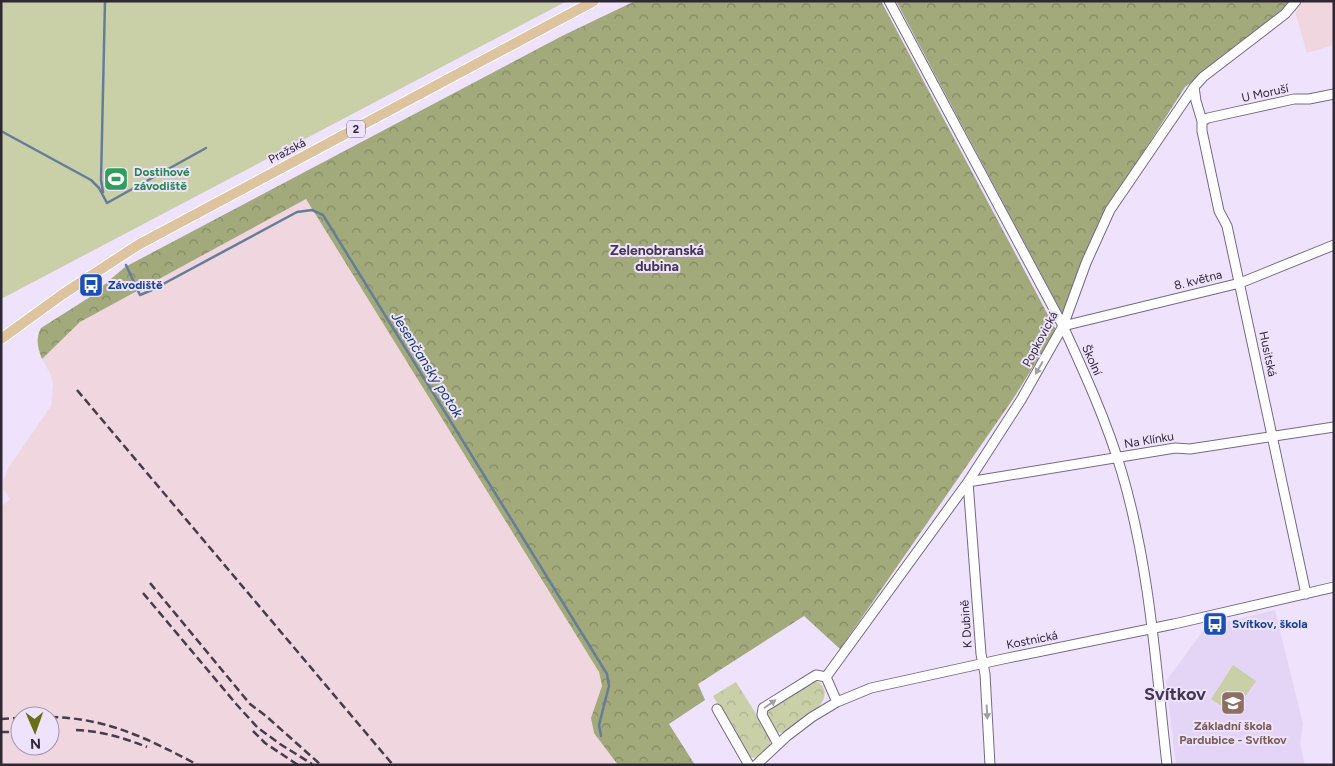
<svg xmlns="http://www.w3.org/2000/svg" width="1335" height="766" font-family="Figtree,sans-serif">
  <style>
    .built { fill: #e4d5f6 }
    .industrial { fill: #efd6df; fill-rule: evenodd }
    .forest { fill: url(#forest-crowns) }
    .park { fill: url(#park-crowns) }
    .pitch { fill: #c9cfa6 }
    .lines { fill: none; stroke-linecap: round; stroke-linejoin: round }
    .stream { stroke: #667d9a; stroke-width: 2.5 }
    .minor-casing { stroke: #766986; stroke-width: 11 }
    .major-casing { stroke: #fff; stroke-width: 12 }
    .minor { stroke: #fff; stroke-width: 9 }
    .major { stroke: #ddc49f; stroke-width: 10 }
    .rail { stroke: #443d4c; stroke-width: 2.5; stroke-dasharray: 8 4; stroke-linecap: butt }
    .oneway { fill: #a19ea4 }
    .labels { text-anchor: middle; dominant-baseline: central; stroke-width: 4; stroke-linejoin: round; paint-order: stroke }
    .shield { fill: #eee2fd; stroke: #686071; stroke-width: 1 }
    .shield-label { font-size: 11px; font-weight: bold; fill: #2e2835 }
    .street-label { font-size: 12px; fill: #2e2835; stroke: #eee2fd }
    .leisure-label { font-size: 12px; font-weight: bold; fill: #27864d; stroke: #eee2fd; text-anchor: start }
    .transit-label { font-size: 12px; font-weight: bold; fill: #164399; stroke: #eee2fd; text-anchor: start }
    .education-label { font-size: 12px; font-weight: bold; fill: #785e54; stroke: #eee2fd }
    .neighbourhood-label { font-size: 14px; font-weight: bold; fill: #443752; stroke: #eee2fd }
    .water-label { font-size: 14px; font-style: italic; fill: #0e385a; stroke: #eee2fd }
    .district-label { font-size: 18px; font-weight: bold; fill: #443752; stroke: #eee2fd }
  </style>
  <defs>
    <pattern id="forest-crowns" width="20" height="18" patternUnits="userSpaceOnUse" patternTransform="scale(1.25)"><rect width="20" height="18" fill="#a2a97a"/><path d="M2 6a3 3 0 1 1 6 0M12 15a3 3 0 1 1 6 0" fill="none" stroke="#848a65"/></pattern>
    <pattern id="park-crowns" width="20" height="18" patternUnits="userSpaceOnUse" patternTransform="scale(1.25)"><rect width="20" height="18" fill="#c9cfa6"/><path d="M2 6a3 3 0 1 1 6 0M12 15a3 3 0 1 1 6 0" fill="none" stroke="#adb290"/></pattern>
  </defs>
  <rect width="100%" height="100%" fill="#eee2fd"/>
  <!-- built -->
  <path class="built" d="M 1275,610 L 1303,724 L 1300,743 L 1305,765 L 1176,765 L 1166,681 L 1206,627 Z"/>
  <!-- industrial -->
  <path class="industrial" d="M 1298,1 L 1334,1 L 1334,45 L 1307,53 L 1294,8 Z
    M 306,199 L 599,672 L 602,686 L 591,719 L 594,733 L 618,765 L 1,765 L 1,507 L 10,499 L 3,489 L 3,481 L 9,467 L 51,406 L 53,384 L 51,375 L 42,359 L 80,322 ZM 20,716 L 50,716 L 50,746 L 20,746 Z"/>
  <!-- forest -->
  <path class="forest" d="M 635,1 L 881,1 L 1056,330 L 1013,399 L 840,649 L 804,616 L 698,684 L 705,700 L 669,724 L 695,765 L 618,765 L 594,733 L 591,718 L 602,686 L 599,672 L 306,199 L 80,322 L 42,359 C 38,348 35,339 41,328 L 90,297 L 125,267 L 562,36 Z
    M 896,1 L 1295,1 L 1293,5 L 1185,87 L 1107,209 L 1063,315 Z"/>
  <!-- park -->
  <path class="park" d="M 813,681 C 818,681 820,683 823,687 C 833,705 797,724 784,733 L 775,732 L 765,713 L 768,706 Z
    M 736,682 L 770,736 C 773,746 764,751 757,758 L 749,757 L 713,696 Z"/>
  <!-- pitch -->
  <path class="pitch" d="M 1,1 L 567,1 L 1,299 Z
    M 1233,665 L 1256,681 L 1233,714 L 1211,699 Z"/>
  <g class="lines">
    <!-- stream -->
    <path class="stream" d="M 1,131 L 91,180 L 99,188 L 107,203 L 206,148
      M 103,192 L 101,180 L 105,1
      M 126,265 L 140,295 L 152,290 L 297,212 L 312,210 L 323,215 L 607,674 L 609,686 L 599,725 L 601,736"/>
    <defs>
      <path id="minor" d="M 889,1 L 1063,326 C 1085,374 1107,422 1122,473 C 1150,568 1156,668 1167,765
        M 1194,87 L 1196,101 L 1202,121 L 1202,131 L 1219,211 L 1227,226 L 1306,594
        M 1202,121 L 1208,118 L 1294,99 L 1309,99 L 1334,94
        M 1063,326 L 1240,283 L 1334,245
        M 968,482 L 1175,448 L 1190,449 L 1334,427
        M 968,482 L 981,654 L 985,674 L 990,765
        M 837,702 L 826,677 L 968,482 L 1021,400 L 1063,326 L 1086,263 L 1110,210 L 1194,87 L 1203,77 L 1285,14 L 1296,1
        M 717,709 L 749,765
        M 778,744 L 762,715 L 763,708 L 816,675 L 826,677
        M 756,765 L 787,736 L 812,717 L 837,702 L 871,688 L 1003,659 L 1174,624 L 1334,587"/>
      <path id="major" d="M 1,339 L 63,294 L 138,245 L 594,1"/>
    </defs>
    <!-- minor casing -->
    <use href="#minor" class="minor-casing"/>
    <!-- major casing -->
    <use href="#major" class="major-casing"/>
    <!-- minor -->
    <use href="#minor" class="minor"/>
    <!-- major -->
    <use href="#major" class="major"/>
    <!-- rail -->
    <path class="rail" d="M 77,390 L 393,765
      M 150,583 L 250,704 L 266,716 L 321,765
      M 143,593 L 237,705 L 258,728 L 280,744 L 312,764
      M 50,717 C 108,718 148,739 198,765
      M 1,719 L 20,718
      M 76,730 C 101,731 124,738 147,747
      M 50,731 L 56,731
      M 253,731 L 265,743 L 298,765
      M 1,732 L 20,732"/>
  </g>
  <!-- one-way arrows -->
  <defs><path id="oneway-solid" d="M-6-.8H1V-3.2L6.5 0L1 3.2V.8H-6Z" transform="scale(1.25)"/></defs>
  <g class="oneway">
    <use href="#oneway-solid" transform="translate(1039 368) rotate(120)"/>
    <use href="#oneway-solid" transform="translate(770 704) rotate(-35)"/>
    <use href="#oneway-solid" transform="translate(987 712) rotate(87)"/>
  </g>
  <!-- icons -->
  <defs>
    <symbol id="stadium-square" viewBox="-11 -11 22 22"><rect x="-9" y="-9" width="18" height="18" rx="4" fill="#2e9e5b" stroke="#eee2fd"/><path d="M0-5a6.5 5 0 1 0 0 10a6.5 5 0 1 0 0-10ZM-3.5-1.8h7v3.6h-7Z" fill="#fff"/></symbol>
    <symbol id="bus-square" viewBox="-11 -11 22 22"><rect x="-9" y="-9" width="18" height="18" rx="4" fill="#1a4fb4" stroke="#eee2fd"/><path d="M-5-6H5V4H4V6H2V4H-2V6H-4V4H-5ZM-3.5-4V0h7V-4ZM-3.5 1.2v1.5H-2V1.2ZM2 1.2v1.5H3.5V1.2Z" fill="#fff"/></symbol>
    <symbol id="school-square" viewBox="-11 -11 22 22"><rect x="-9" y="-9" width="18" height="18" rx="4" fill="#8d6e63" stroke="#eee2fd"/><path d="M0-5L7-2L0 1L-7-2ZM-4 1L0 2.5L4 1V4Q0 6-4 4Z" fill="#fff"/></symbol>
  </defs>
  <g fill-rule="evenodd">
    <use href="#stadium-square" x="102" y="165" width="28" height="28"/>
    <use href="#bus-square" x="77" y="271" width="28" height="28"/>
    <use href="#bus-square" x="1201" y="610" width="28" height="28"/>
    <use href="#school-square" x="1219" y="689" width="28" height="28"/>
  </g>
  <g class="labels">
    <!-- shield labels -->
    <rect class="shield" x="347" y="120.5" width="18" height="17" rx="4"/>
    <g class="shield-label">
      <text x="356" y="129">2</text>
    </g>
    <!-- street labels -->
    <g class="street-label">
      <text transform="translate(1265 93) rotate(-12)">U Moruší</text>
      <text transform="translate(287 151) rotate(-28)">Pražská</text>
      <text transform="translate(1198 280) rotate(-14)">8. května</text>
      <text transform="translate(1040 339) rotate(-62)">Popkovická</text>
      <text transform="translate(1268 354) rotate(78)">Husitská</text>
      <text transform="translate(1092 360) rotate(66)">Školní</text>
      <text transform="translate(1149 440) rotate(-9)">Na Klínku</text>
      <text transform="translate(966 624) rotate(-94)">K Dubině</text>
      <text transform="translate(1032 640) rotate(-11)">Kostnická</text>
    </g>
    <!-- leisure labels -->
    <g class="leisure-label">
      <text x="134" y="172">Dostihové<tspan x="134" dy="14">závodiště</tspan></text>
    </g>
    <!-- transit labels -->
    <g class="transit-label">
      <text x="108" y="285">Závodiště</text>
      <text x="1232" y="624">Svítkov, škola</text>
    </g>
    <!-- education labels -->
    <g class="education-label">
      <text x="1233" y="726">Základní škola<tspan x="1233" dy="14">Pardubice - Svítkov</tspan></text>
    </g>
    <!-- neighbourhood labels -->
    <g class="neighbourhood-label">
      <text x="657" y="250">Zelenobranská<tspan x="657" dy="16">dubina</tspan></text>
    </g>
    <!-- water labels -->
    <g class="water-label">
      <text transform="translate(427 365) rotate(58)">Jesenčanský potok</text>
    </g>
    <!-- district labels -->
    <g class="district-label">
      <text x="1175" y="694">Svítkov</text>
    </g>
  </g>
  <!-- border -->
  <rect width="1335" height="766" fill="none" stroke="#2e2835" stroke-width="5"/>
  <!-- north arrow -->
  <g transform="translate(35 731) rotate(178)"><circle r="24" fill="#eee2fd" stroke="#a198ad"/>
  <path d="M0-4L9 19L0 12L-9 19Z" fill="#686e14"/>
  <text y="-8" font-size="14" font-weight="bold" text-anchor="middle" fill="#2e2835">N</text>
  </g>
</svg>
